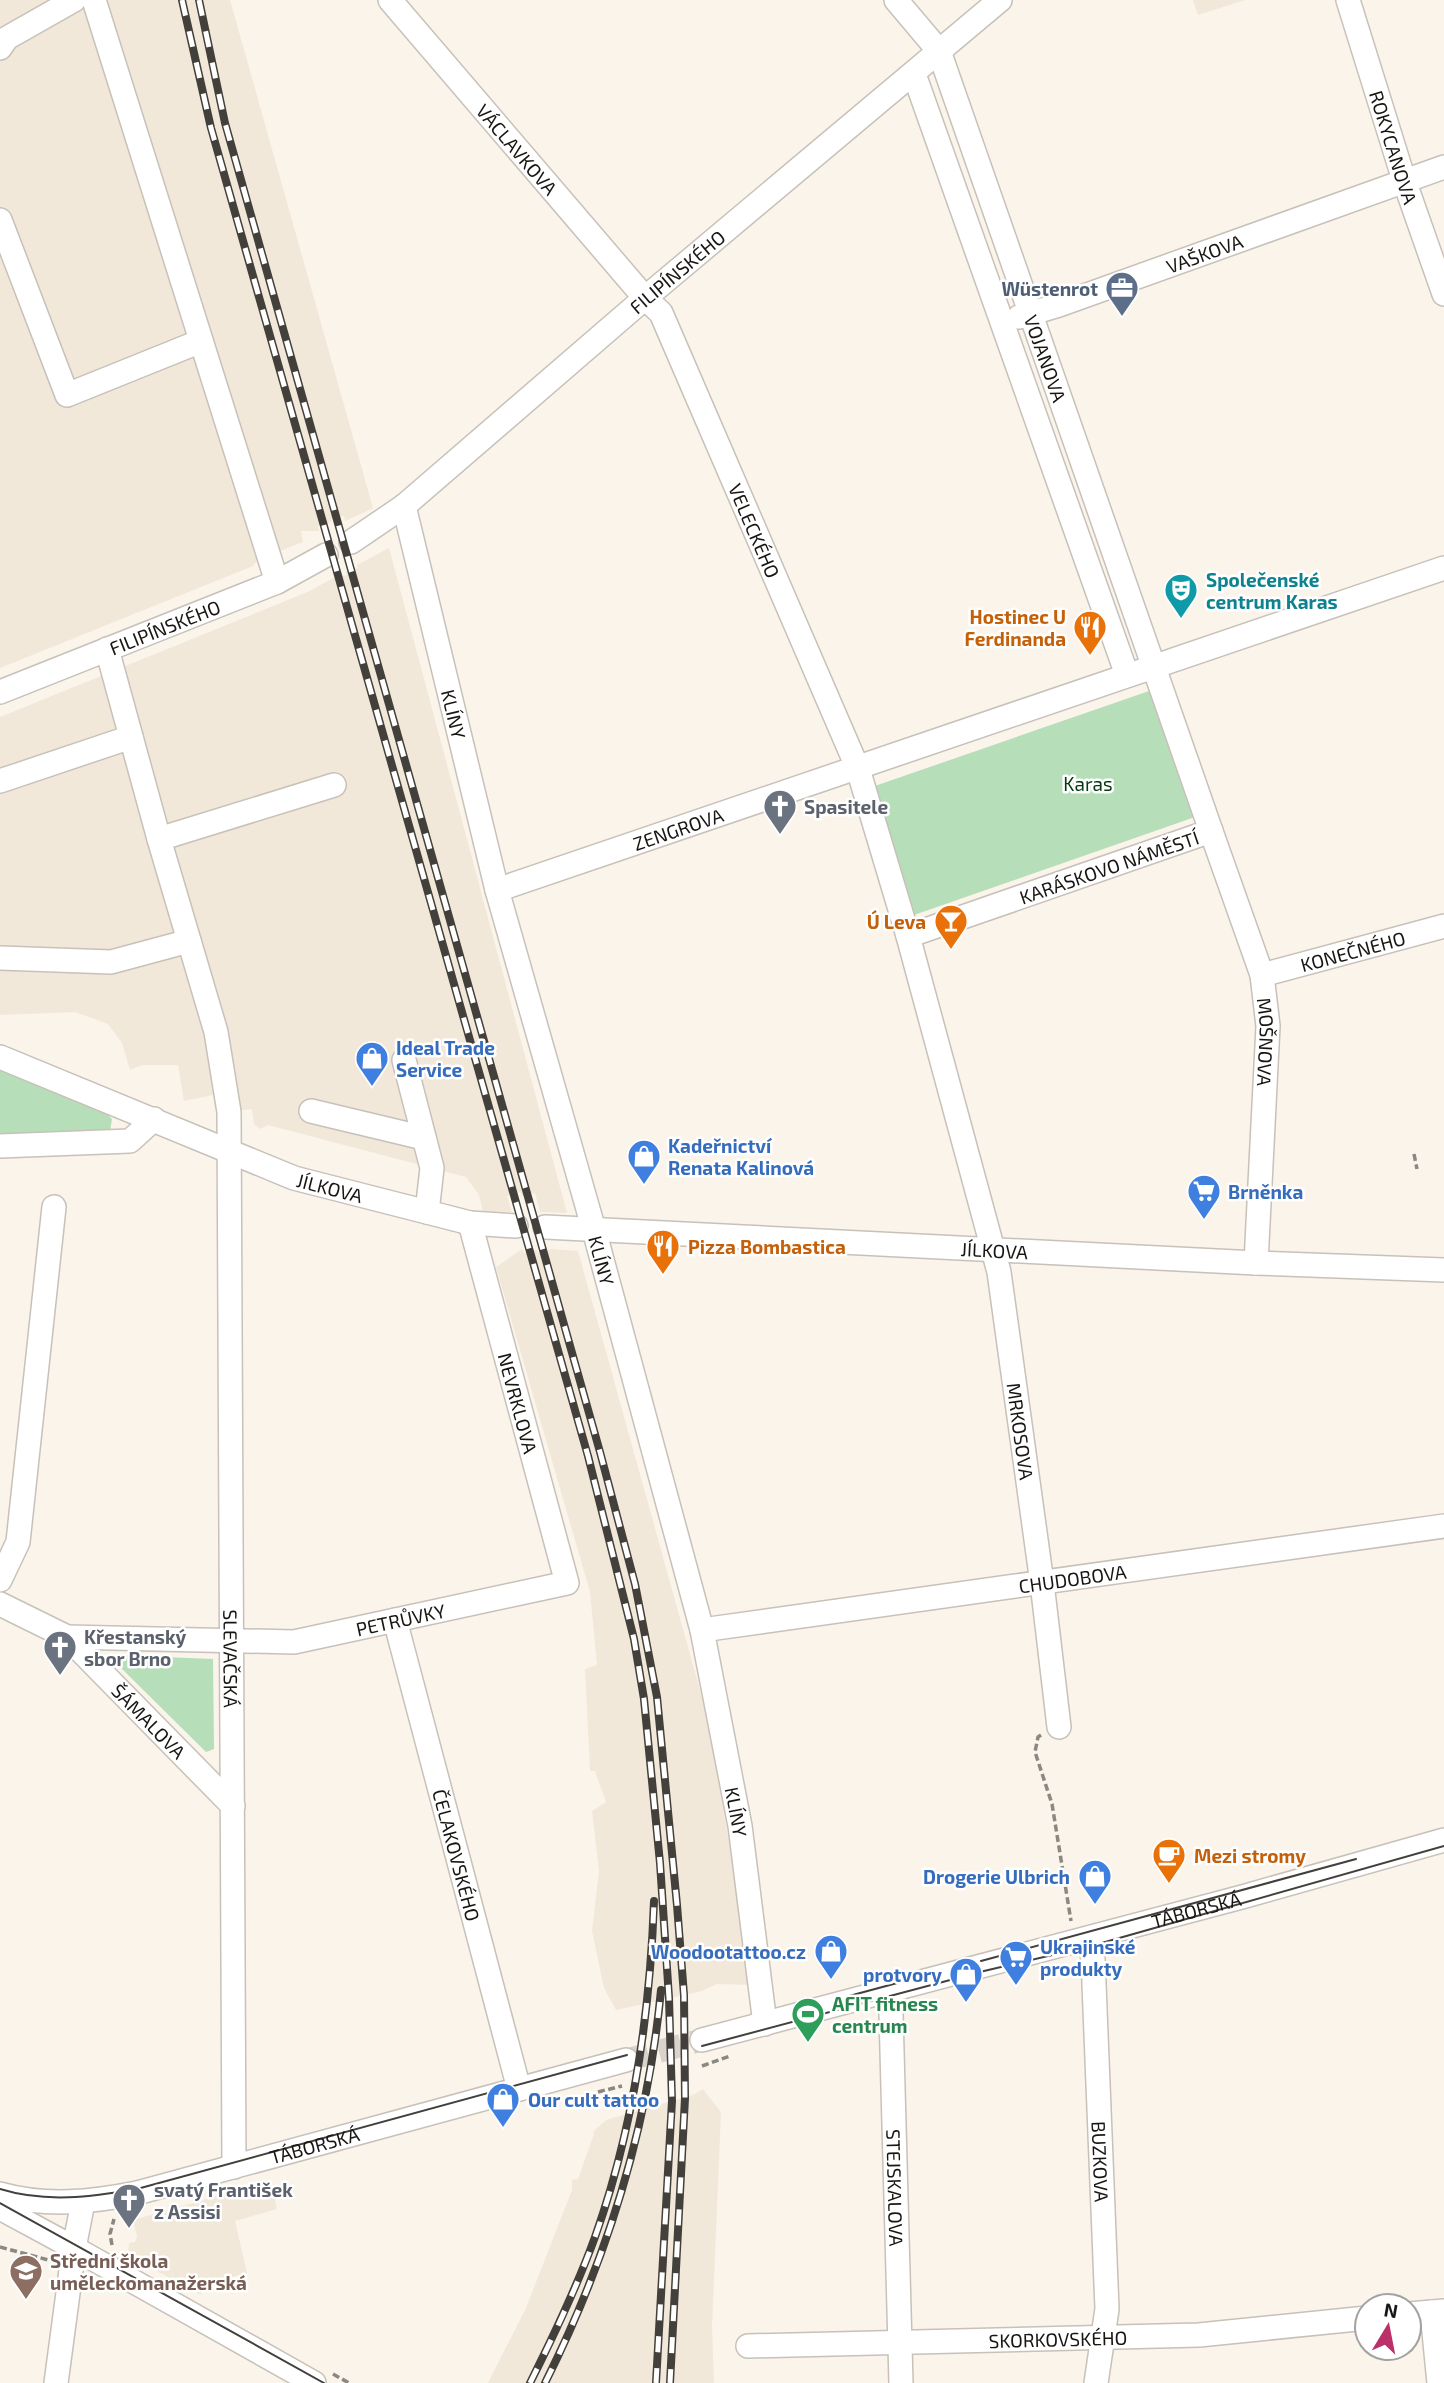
<svg xmlns="http://www.w3.org/2000/svg" width="1444" height="2383" font-family="'Exo 2',sans-serif">
  <style>
    .built { fill: #f2e8d9 }
    .green { fill: #b6deb8 }
    .lines { fill: none; stroke-linecap: round; stroke-linejoin: round }
    .minor-tunnel { stroke: #d8d3cb; stroke-width: 23; stroke-dasharray: 23 11; stroke-linecap: butt }
    .minor-casing { stroke: #c7c1b9; stroke-width: 26 }
    .path { stroke: #8b8781; stroke-width: 3.5; stroke-dasharray: 7 3.5; stroke-linecap: butt }
    .minor { stroke: #fff; stroke-width: 23 }
    .tram { stroke: #43403c; stroke-width: 2 }
    .rail-casing { stroke: #43403c; stroke-width: 8 }
    .rail { stroke: #fff; stroke-width: 5; stroke-dasharray: 16; stroke-linecap: butt }
    .labels { text-anchor: middle; dominant-baseline: central; stroke-width: 5; stroke-linejoin: round; paint-order: stroke }
    .street-label { font-size: 19px; fill: #181613; stroke: #fff }
    .service-label { font-size: 19px; font-weight: bold; fill: #4e5e75; stroke: #fff; text-anchor: end }
    .culture-label { font-size: 19px; font-weight: bold; fill: #0d838f; stroke: #fff; text-anchor: start }
    .food-label { font-size: 19px; font-weight: bold; fill: #c56008; stroke: #fff; text-anchor: end }
    .park-label { font-size: 19px; fill: #04390f; stroke: #fff }
    .worship-label { font-size: 19px; font-weight: bold; fill: #5b616d; stroke: #fff; text-anchor: start }
    .shop-label { font-size: 19px; font-weight: bold; fill: #366cbe; stroke: #fff; text-anchor: start }
    .leisure-label { font-size: 19px; font-weight: bold; fill: #27864d; stroke: #fff; text-anchor: start }
    .education-label { font-size: 19px; font-weight: bold; fill: #785e54; stroke: #fff; text-anchor: start }
  </style>
  <rect width="100%" height="100%" fill="#faf4eb"/>
  <!-- built -->
  <path class="built" d="M 0,0 L 230,0 L 373,508 L 345,521 L 344,516 L 331,519 L 331,522 L 318,526 L 319,531 L 301,531 L 303,542 L 280,551 L 275,535 L 253,566 L 0,668 Z
    M 1193,0 L 1245,0 L 1198,15 Z
    M 389,548 L 567,1213 L 540,1212 L 535,1193 L 522,1196 L 520,1192 L 507,1196 L 512,1212 L 483,1211 L 479,1195 L 466,1177 L 268,1125 L 260,1129 L 254,1124 L 252,1109 L 220,1113 L 215,1108 L 213,1095 L 184,1101 L 178,1065 L 142,1065 L 130,1070 L 122,1043 L 108,1024 L 75,1012 L 0,1015 L 0,717 L 310,591 L 333,578 L 347,575 L 346,571 L 358,568 L 357,565 Z
    M 522,1249 L 524,1253 L 537,1250 L 538,1253 L 551,1249 L 578,1251 L 708,1719 L 753,1985 L 717,1984 L 702,1991 L 616,2010 L 604,1988 L 592,1931 L 599,1871 L 592,1811 L 606,1802 L 595,1771 L 590,1771 L 585,1669 L 597,1665 L 590,1592 L 496,1267 Z
    M 703,2089 L 721,2112 L 712,2326 L 714,2383 L 488,2383 L 526,2308 L 572,2190 L 572,2180 L 578,2179 L 594,2134 L 593,2132 L 606,2120 L 693,2095 Z
    M 270,2181 L 277,2209 L 235,2221 L 247,2273 L 229,2278 L 229,2281 L 204,2287 L 201,2295 L 128,2255 L 129,2243 L 135,2242 L 137,2237 L 133,2220 Z"/>
  <!-- green -->
  <path class="green" d="M 1152,690 L 1195,817 L 914,915 L 872,787 Z
    M 0,1068 L 106,1113 L 112,1119 L 110,1131 L 0,1138 Z
    M 116,1655 L 213,1659 L 214,1749 L 206,1752 L 114,1661 Z"/>
  <g class="lines">
    <!-- minor-tunnel -->
    <path class="minor-tunnel" d="M 626,2060 L 702,2040"/>
    <defs>
      <g id="minor">
        <path d="M 94,0 L 277,582"/>
        <path id="s1" d="M 390,0 L 645,298 L 661,313 L 858,769 L 908,936 L 999,1272 L 1042,1583 L 1059,1727"/>
        <path id="s2" d="M 896,0 L 939,51 L 1211,831 L 908,936"/>
        <path id="s3" d="M 1348,0 L 1404,180 L 1444,294"/>
        <path d="M 0,48 L 7,38 L 74,0"/>
        <path d="M 914,74 L 1127,675"/>
        <path d="M 0,220 L 67,395 L 201,341"/>
        <path id="s4" d="M 1019,317 L 1059,305 L 1444,167"/>
        <path id="s5" d="M 404,506 L 497,890 L 594,1230 L 702,1630 L 740,1826 L 765,2024"/>
        <path id="s6" d="M 351,542 L 404,506 L 645,298 L 1000,0"/>
        <path id="s7" d="M 107,649 L 159,839 L 216,1032 L 229,1112 L 234,2167"/>
        <path id="s8" d="M 0,692 L 277,582 L 326,555"/>
        <path d="M 0,781 L 131,737"/>
        <path id="s9" d="M 1211,831 L 1262,975 L 1268,1026 L 1256,1263"/>
        <path d="M 159,839 L 334,785"/>
        <path id="s10" d="M 497,890 L 1444,568"/>
        <path d="M 0,958 L 111,962 L 189,941"/>
        <path id="s11" d="M 1262,975 L 1444,926"/>
        <path id="s12" d="M 0,1057 L 294,1178 L 470,1223 L 516,1226"/>
        <path d="M 404,1060 L 432,1168 L 427,1212"/>
        <path d="M 311,1111 L 424,1138"/>
        <path d="M 0,1146 L 130,1141 L 154,1119"/>
        <path id="s13" d="M 545,1227 L 1256,1263 L 1444,1270"/>
        <path d="M 0,1580 L 18,1542 L 54,1207"/>
        <path id="s14" d="M 0,1604 L 67,1637 L 233,1806"/>
        <path id="s15" d="M 395,1620 L 519,2089"/>
        <path id="s16" d="M 702,1630 L 1444,1526"/>
        <path id="s17" d="M 67,1637 L 294,1642 L 567,1583 L 470,1223"/>
        <path id="s18" d="M 1089,1938 L 1093,1959 L 1107,2309 L 1096,2383"/>
        <path id="s19" d="M 888,1992 L 891,2014 L 901,2383"/>
        <path id="s20" d="M 702,2040 L 1242,1897 L 1444,1840"/>
        <path id="s21" d="M 0,2194 C 46,2207 92,2202 137,2193 L 626,2060"/>
        <path d="M 0,2208 L 74,2248 L 83,2202"/>
        <path d="M 1432,2312 L 1439,2383"/>
        <path d="M 1409,2314 L 1444,2311"/>
        <path id="s22" d="M 748,2346 L 1199,2335 L 1367,2318"/>
        <path d="M 56,2383 L 74,2248 L 314,2383"/>
      </g>
    </defs>
    <!-- minor casing -->
    <use href="#minor" class="minor-casing"/>
    <!-- path -->
    <path class="path" d="M 1414,1154 L 1417,1169
      M 1041,1735 L 1038,1737 L 1035,1752 L 1052,1804 L 1071,1921
      M 702,2066 L 730,2056
      M 598,2092 L 622,2086
      M 112,2245 L 110,2234 L 114,2219
      M 0,2247 L 52,2261
      M 333,2374 L 349,2383"/>
    <!-- minor -->
    <use href="#minor" class="minor"/>
    <!-- tram -->
    <path class="tram" d="M 981,1961 L 1356,1859
      M 849,1996 L 927,1975
      M 702,2046 L 984,1971 L 1091,1946 L 1444,1846
      M 0,2189 C 45,2203 92,2197 137,2189 L 627,2055
      M 0,2203 L 324,2383"/>
    <defs>
      <path id="rail" d="M 182,0 L 211,128 L 588,1456 L 634,1639 L 644,1699 L 660,1863 L 669,1998 L 672,2101 L 656,2383
        M 199,0 L 225,123 L 600,1452 L 635,1584 L 657,1697 L 677,1905 L 684,1995 L 685,2098 L 670,2383
        M 530,2383 C 554,2335 577,2287 595,2237 C 633,2130 650,2014 654,1901
        M 545,2383 C 607,2259 648,2128 661,1990"/>
    </defs>
    <!-- rail casing -->
    <use href="#rail" class="rail-casing"/>
    <!-- rail -->
    <use href="#rail" class="rail"/>
  </g>
  <!-- icons -->
  <defs>
    <symbol id="office-pin" viewBox="-11 -11 22 30"><path d="M0 17L-7.5 6A9.5 9.5 0 1 1 7.5 6Z" fill="#5c6f8a" stroke="#fff"/><path d="M-6-3h4V-5.5h4V-3h4V5H-6ZM-1-4.5V-3h2v-1.5ZM-6 0V1H6V0Z" fill="#fff"/></symbol>
    <symbol id="theatre-pin" viewBox="-11 -11 22 30"><path d="M0 17L-7.5 6A9.5 9.5 0 1 1 7.5 6Z" fill="#0f9aa8" stroke="#fff"/><path d="M-5-5.5Q0-4 5-5.5V0Q5 5 0 6Q-5 5-5 0ZM-3.3-2.5H-1v1.5H-3.3ZM1-2.5H3.3v1.5H1ZM-2.8 1Q0 5.5 2.8 1Z" fill="#fff"/></symbol>
    <symbol id="restaurant-pin" viewBox="-11 -11 22 30"><path d="M0 17L-7.5 6A9.5 9.5 0 1 1 7.5 6Z" fill="#e8710a" stroke="#fff"/><path d="M-5-6h1v4h1v-4h1v4h1v-4h1v5L-1.5 .5V6h-2V.5L-5-1ZM5-6V6H3V1.5H1.5Q1.5-4 5-6Z" fill="#fff"/></symbol>
    <symbol id="church-pin" viewBox="-11 -11 22 30"><path d="M0 17L-7.5 6A9.5 9.5 0 1 1 7.5 6Z" fill="#6b7280" stroke="#fff"/><path d="M-1.2-6h2.4v3.5h3.3v2.4h-3.3V6h-2.4V-.1h-3.3v-2.4h3.3Z" fill="#fff"/></symbol>
    <symbol id="bar-pin" viewBox="-11 -11 22 30"><path d="M0 17L-7.5 6A9.5 9.5 0 1 1 7.5 6Z" fill="#e8710a" stroke="#fff"/><path d="M-6-5H6L.8 .8V4.5H3.5V6h-7V4.5H-.8V.8Z" fill="#fff"/></symbol>
    <symbol id="shop-pin" viewBox="-11 -11 22 30"><path d="M0 17L-7.5 6A9.5 9.5 0 1 1 7.5 6Z" fill="#3f7fe0" stroke="#fff"/><path d="M-5-2.5h2.3a2.7 3.5 0 0 1 5.4 0H5L5.5 6h-11ZM-1.5-2.5h3a1.5 2.3 0 0 0-3 0Z" fill="#fff"/></symbol>
    <symbol id="supermarket-pin" viewBox="-11 -11 22 30"><path d="M0 17L-7.5 6A9.5 9.5 0 1 1 7.5 6Z" fill="#3f7fe0" stroke="#fff"/><path d="M-6-5.5h2.5l.6 2H6L4.5 2H-2.5L-4.4-4H-6ZM-1.5 3.2a1.3 1.3 0 1 0 .1 0ZM3 3.2a1.3 1.3 0 1 0 .1 0Z" fill="#fff"/></symbol>
    <symbol id="cafe-pin" viewBox="-11 -11 22 30"><path d="M0 17L-7.5 6A9.5 9.5 0 1 1 7.5 6Z" fill="#e8710a" stroke="#fff"/><path d="M-5.5-4.5H6V0H3Q3 3.5 0 3.5H-2.5Q-5.5 3.5-5.5 0ZM3-3.2v2h1.7v-2ZM-6 4.5H4V6H-6Z" fill="#fff"/></symbol>
    <symbol id="stadium-pin" viewBox="-11 -11 22 30"><path d="M0 17L-7.5 6A9.5 9.5 0 1 1 7.5 6Z" fill="#2e9e5b" stroke="#fff"/><path d="M0-5a6.5 5 0 1 0 0 10a6.5 5 0 1 0 0-10ZM-3.5-1.8h7v3.6h-7Z" fill="#fff"/></symbol>
    <symbol id="university-pin" viewBox="-11 -11 22 30"><path d="M0 17L-7.5 6A9.5 9.5 0 1 1 7.5 6Z" fill="#8d6e63" stroke="#fff"/><path d="M0-5L7-2L0 1L-7-2ZM-4 1L0 2.5L4 1V4Q0 6-4 4Z" fill="#fff"/></symbol>
  </defs>
  <g fill-rule="evenodd">
    <use href="#office-pin" x="1103" y="269" width="38" height="52"/>
    <use href="#theatre-pin" x="1162" y="571" width="38" height="52"/>
    <use href="#restaurant-pin" x="1071" y="608" width="38" height="52"/>
    <use href="#church-pin" x="761" y="787" width="38" height="52"/>
    <use href="#bar-pin" x="932" y="902" width="38" height="52"/>
    <use href="#shop-pin" x="353" y="1039" width="38" height="52"/>
    <use href="#shop-pin" x="625" y="1137" width="38" height="52"/>
    <use href="#supermarket-pin" x="1185" y="1172" width="38" height="52"/>
    <use href="#restaurant-pin" x="644" y="1227" width="38" height="52"/>
    <use href="#church-pin" x="41" y="1628" width="38" height="52"/>
    <use href="#cafe-pin" x="1150" y="1836" width="38" height="52"/>
    <use href="#shop-pin" x="1076" y="1857" width="38" height="52"/>
    <use href="#shop-pin" x="812" y="1932" width="38" height="52"/>
    <use href="#supermarket-pin" x="997" y="1938" width="38" height="52"/>
    <use href="#shop-pin" x="947" y="1955" width="38" height="52"/>
    <use href="#stadium-pin" x="789" y="1995" width="38" height="52"/>
    <use href="#shop-pin" x="484" y="2080" width="38" height="52"/>
    <use href="#church-pin" x="110" y="2181" width="38" height="52"/>
    <use href="#university-pin" x="7" y="2252" width="38" height="52"/>
  </g>
  <g class="labels">
    <!-- street labels -->
    <g class="street-label">
      <text stroke="none"><textPath href="#s3" startOffset="154">ROKYCANOVA</textPath></text>
      <text stroke="none"><textPath href="#s1" startOffset="196">VÁCLAVKOVA</textPath></text>
      <text stroke="none"><textPath href="#s4" startOffset="196">VAŠKOVA</textPath></text>
      <text stroke="none"><textPath href="#s6" startOffset="424">FILIPÍNSKÉHO</textPath></text>
      <text stroke="none"><textPath href="#s2" startOffset="392">VOJANOVA</textPath></text>
      <text stroke="none"><textPath href="#s1" startOffset="651">VELECKÉHO</textPath></text>
      <text stroke="none"><textPath href="#s8" startOffset="177">FILIPÍNSKÉHO</textPath></text>
      <text stroke="none"><textPath href="#s5" startOffset="214">KLÍNY</textPath></text>
      <text stroke="none"><textPath href="#s10" startOffset="191">ZENGROVA</textPath></text>
      <text transform="translate(1109 867) rotate(-19)">KARÁSKOVO NÁMĚSTÍ</text>
      <text stroke="none"><textPath href="#s11" startOffset="94">KONEČNÉHO</textPath></text>
      <text stroke="none"><textPath href="#s9" startOffset="220">MOŠNOVA</textPath></text>
      <text stroke="none"><textPath href="#s12" startOffset="355">JÍLKOVA</textPath></text>
      <text stroke="none"><textPath href="#s13" startOffset="450">JÍLKOVA</textPath></text>
      <text stroke="none"><textPath href="#s5" startOffset="780">KLÍNY</textPath></text>
      <text transform="translate(518 1403) rotate(75)">NEVRKLOVA</text>
      <text stroke="none"><textPath href="#s1" startOffset="1594">MRKOSOVA</textPath></text>
      <text stroke="none"><textPath href="#s16" startOffset="374">CHUDOBOVA</textPath></text>
      <text stroke="none"><textPath href="#s17" startOffset="336">PETRŮVKY</textPath></text>
      <text stroke="none"><textPath href="#s7" startOffset="1026">SLEVAČSKÁ</textPath></text>
      <text stroke="none"><textPath href="#s14" startOffset="192">ŠÁMALOVA</textPath></text>
      <text stroke="none"><textPath href="#s5" startOffset="1348">KLÍNY</textPath></text>
      <text stroke="none"><textPath href="#s15" startOffset="243">ČELAKOVSKÉHO</textPath></text>
      <text stroke="none"><textPath href="#s20" startOffset="511">TÁBORSKÁ</textPath></text>
      <text stroke="none"><textPath href="#s21" startOffset="322">TÁBORSKÁ</textPath></text>
      <text stroke="none"><textPath href="#s18" startOffset="224">BUZKOVA</textPath></text>
      <text stroke="none"><textPath href="#s19" startOffset="196">STEJSKALOVA</textPath></text>
      <text stroke="none"><textPath href="#s22" startOffset="310">SKORKOVSKÉHO</textPath></text>
    </g>
    <!-- service labels -->
    <g class="service-label">
      <text x="1098" y="288">Wüstenrot</text>
    </g>
    <!-- culture labels -->
    <g class="culture-label">
      <text x="1206" y="579">Společenské<tspan x="1206" dy="22">centrum Karas</tspan></text>
    </g>
    <!-- food labels -->
    <g class="food-label">
      <text x="1066" y="616">Hostinec U<tspan x="1066" dy="22">Ferdinanda</tspan></text>
      <text x="926" y="921">Ú Leva</text>
      <text x="688" y="1246" text-anchor="start">Pizza Bombastica</text>
      <text x="1194" y="1855" text-anchor="start">Mezi stromy</text>
    </g>
    <!-- park labels -->
    <g class="park-label">
      <text x="1088" y="783">Karas</text>
    </g>
    <!-- worship labels -->
    <g class="worship-label">
      <text x="804" y="806">Spasitele</text>
      <text x="84" y="1636">Křestanský<tspan x="84" dy="22">sbor Brno</tspan></text>
      <text x="154" y="2189">svatý František<tspan x="154" dy="22">z Assisi</tspan></text>
    </g>
    <!-- shop labels -->
    <g class="shop-label">
      <text x="396" y="1047">Ideal Trade<tspan x="396" dy="22">Service</tspan></text>
      <text x="668" y="1145">Kadeřnictví<tspan x="668" dy="22">Renata Kalinová</tspan></text>
      <text x="1228" y="1191">Brněnka</text>
      <text x="1070" y="1876" text-anchor="end">Drogerie Ulbrich</text>
      <text x="1040" y="1946">Ukrajinské<tspan x="1040" dy="22">produkty</tspan></text>
      <text x="806" y="1951" text-anchor="end">Woodootattoo.cz</text>
      <text x="942" y="1974" text-anchor="end">protvory</text>
      <text x="528" y="2099">Our cult tattoo</text>
    </g>
    <!-- leisure labels -->
    <g class="leisure-label">
      <text x="832" y="2003">AFIT fitness<tspan x="832" dy="22">centrum</tspan></text>
    </g>
    <!-- education labels -->
    <g class="education-label">
      <text x="50" y="2260">Střední škola<tspan x="50" dy="22">uměleckomanažerská</tspan></text>
    </g>
  </g>
  <!-- north arrow -->
  <g transform="translate(1388 2327) rotate(10)"><circle r="33" fill="#ffffff" stroke="#a3a2a1" stroke-width="2"/>
  <path d="M0-5L12 26L0 18L-12 26Z" fill="#bb3069"/>
  <text y="-10" font-size="19" font-weight="bold" text-anchor="middle" fill="#181613">N</text>
  </g>
</svg>
